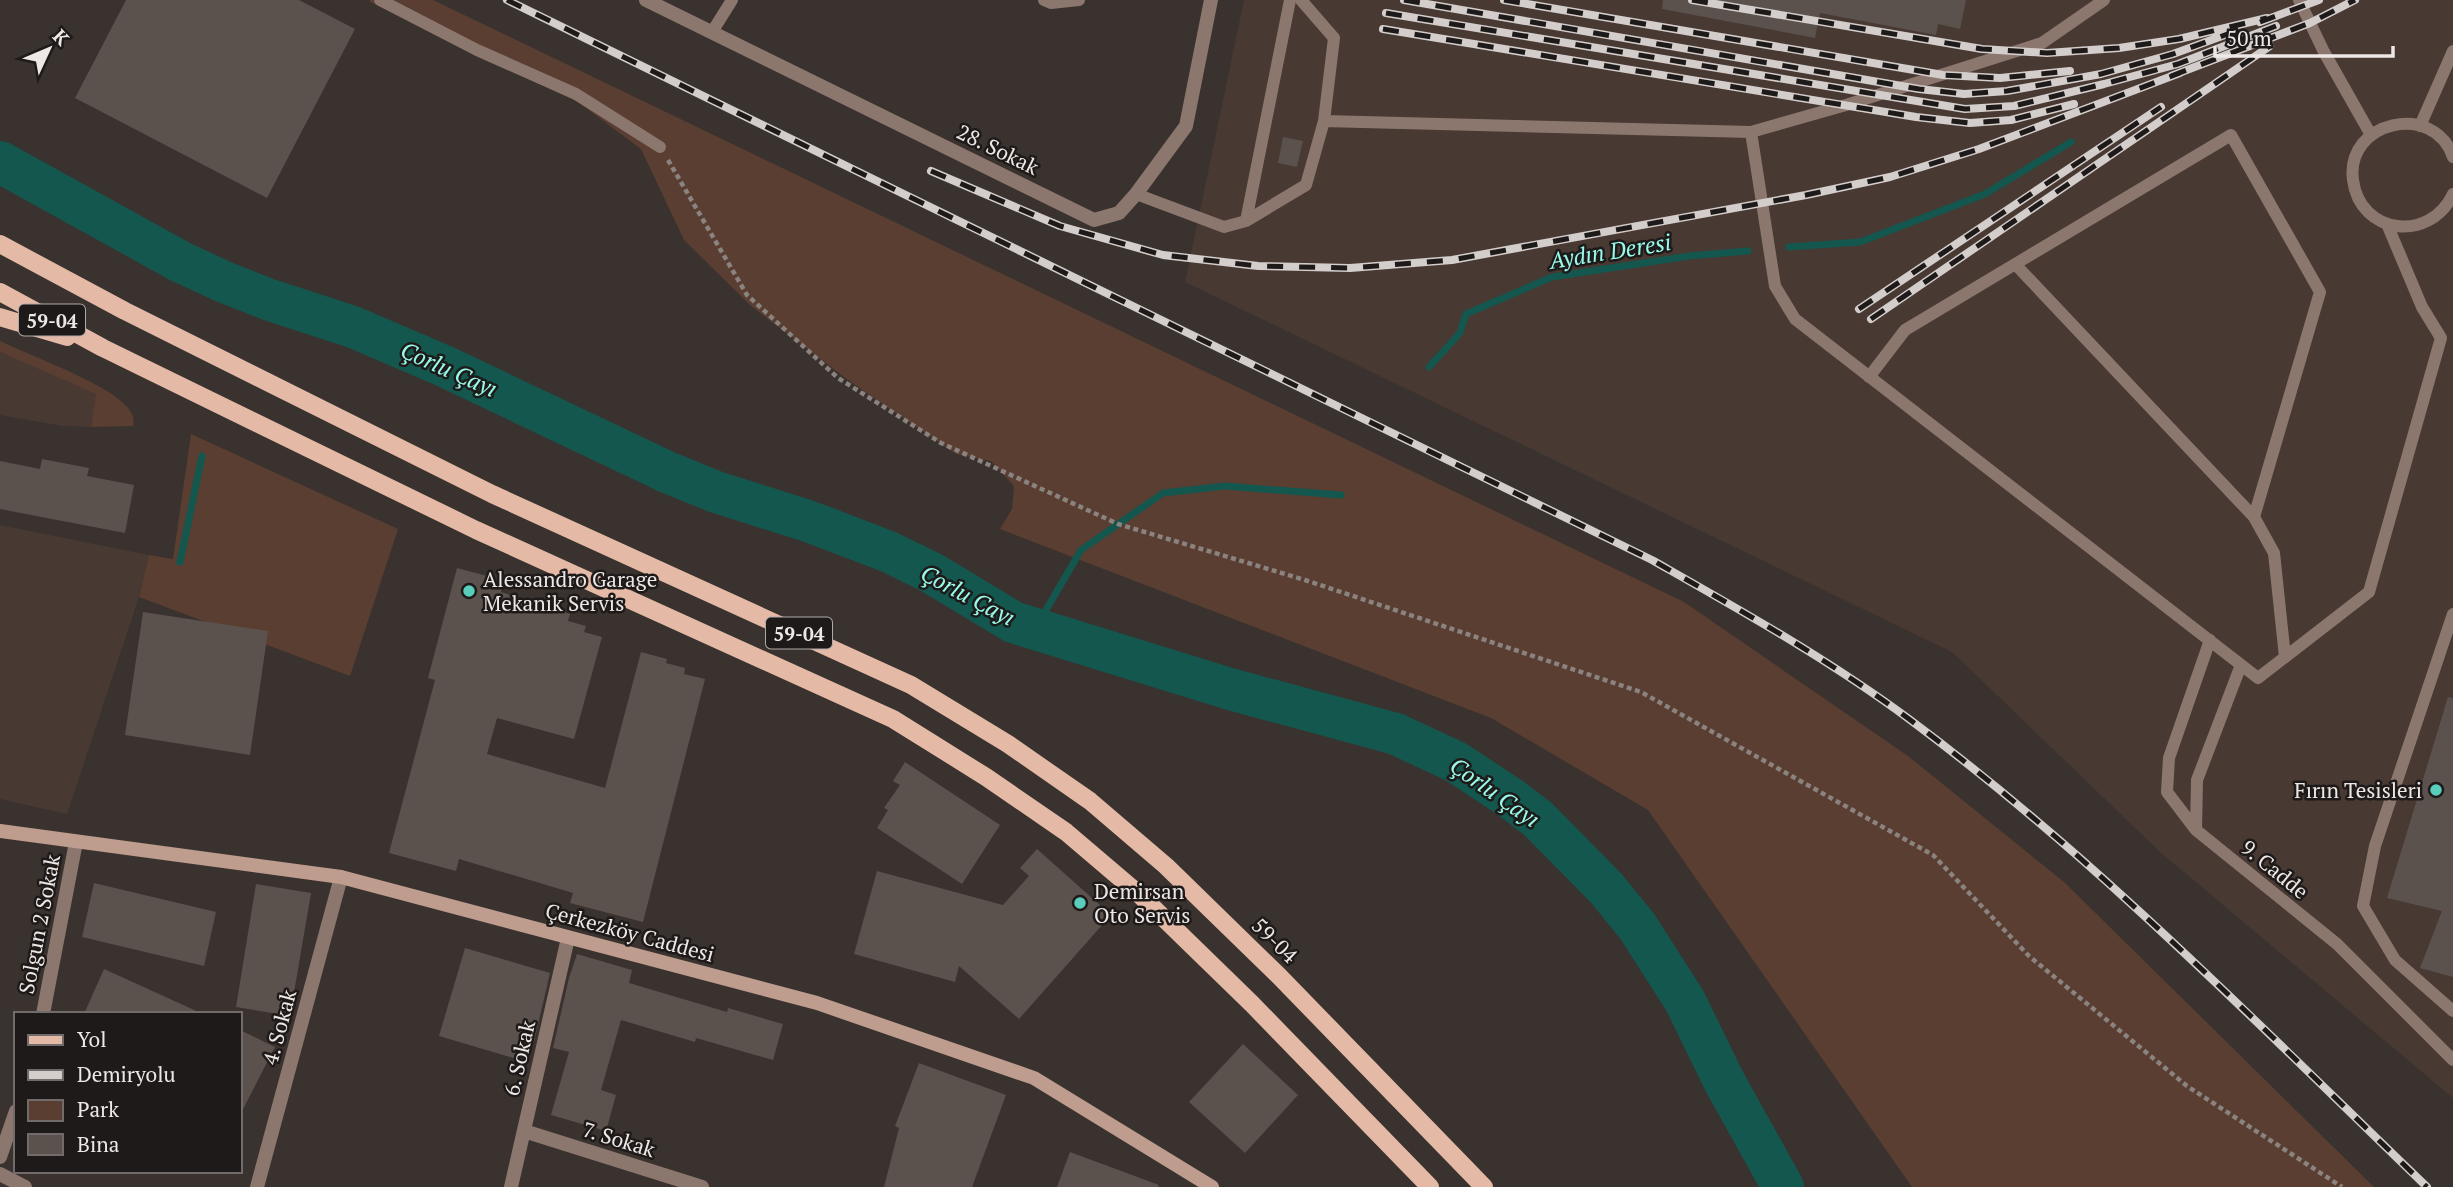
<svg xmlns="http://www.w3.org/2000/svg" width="2453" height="1187" font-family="'PT Serif',serif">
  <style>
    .built { fill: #483933 }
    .green { fill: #5a3e32 }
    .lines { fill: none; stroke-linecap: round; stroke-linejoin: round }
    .stream { stroke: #13574f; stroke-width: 7 }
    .river { stroke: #13574f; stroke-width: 42 }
    .building { fill: #5b524e }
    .path { stroke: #8a8380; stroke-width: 4.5; stroke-dasharray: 5 3.5; stroke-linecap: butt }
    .service { stroke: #8c776e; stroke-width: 12 }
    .minor { stroke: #8c776e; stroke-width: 14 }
    .secondary { stroke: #be9c8e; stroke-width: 14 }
    .primary { stroke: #e4b9a6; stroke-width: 18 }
    .rail-casing { stroke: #d3cdcb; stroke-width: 8 }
    .rail { stroke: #1e1a19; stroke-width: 5; stroke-dasharray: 16; stroke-linecap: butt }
    .poi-dot { fill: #5acebd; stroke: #1e1a19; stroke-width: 2.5 }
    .labels { text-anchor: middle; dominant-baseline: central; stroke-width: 5; stroke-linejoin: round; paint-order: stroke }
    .shield { fill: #1e1a19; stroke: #afaaa8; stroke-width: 2 }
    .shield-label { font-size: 19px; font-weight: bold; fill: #ede7e5 }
    .street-label { font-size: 21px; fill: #ede7e5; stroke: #1e1a19 }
    .poi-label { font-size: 21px; fill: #ede7e5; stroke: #1e1a19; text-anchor: start }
    .water-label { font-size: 23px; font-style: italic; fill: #97faea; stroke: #1e1a19 }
  </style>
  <rect width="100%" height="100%" fill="#3a322e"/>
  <!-- built -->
  <path class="built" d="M 1244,0 L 2453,0 L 2453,1098 L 2160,852 L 1952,652 L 1185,282 Z
    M 0,352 L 97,394 L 91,427 L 63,426 L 0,415 Z
    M 0,525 L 149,555 L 139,597 L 67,814 L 0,799 Z"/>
  <!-- green -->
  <path class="green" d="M 370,0 L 433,0 L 1684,602 L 1908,756 L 2064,882 L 2374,1187 L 1912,1187 L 1648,810 L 1491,718 L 1000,529 L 1012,509 L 1014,486 L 991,461 L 956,454 L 848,380 L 751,306 L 684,240 L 641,149 L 578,102 L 370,2 Z
    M 0,341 C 29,355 108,384 126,406 C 132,412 135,418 133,426 L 91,427 L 96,394 L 0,352 Z
    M 191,434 L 398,529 L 350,676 L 139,597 L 149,555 L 173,559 Z"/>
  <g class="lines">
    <!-- stream -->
    <path class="stream" d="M 1789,247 L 1860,242 L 1985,194 L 2071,142
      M 1429,367 L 1460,333 L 1466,314 L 1552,277 L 1689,256 L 1748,251
      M 180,562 L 202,456
      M 1035,629 L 1081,550 L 1163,493 L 1225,486 L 1341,495"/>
    <!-- river -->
    <path class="river" d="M 0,162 L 179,261 L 224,282 L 270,300 L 353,327 L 444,366 L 667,472 L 716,492 L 808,521 L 889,552 L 932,573 L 1013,622 L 1230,689 L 1396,734 L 1456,762 L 1512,799 L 1538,819 L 1606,888 L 1637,926 L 1685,1001 L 1724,1081 L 1783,1187"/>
  </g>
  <!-- building -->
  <path class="building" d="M 126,0 L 299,0 L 355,29 L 267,198 L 75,98 Z
    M 1663,0 L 1966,0 L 1960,29 L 1938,24 L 1936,35 L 1820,13 L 1815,38 L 1662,9 Z
    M 1283,137 L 1303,141 L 1297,167 L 1278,163 Z
    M 42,459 L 89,468 L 87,476 L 134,485 L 125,533 L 0,509 L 0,461 L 40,469 Z
    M 457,568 L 487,576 L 486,583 L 502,587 L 501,592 L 570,614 L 568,621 L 586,626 L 584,632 L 602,637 L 574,739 L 497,718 L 487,754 L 605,788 L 641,652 L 667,659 L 666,663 L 685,668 L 684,674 L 705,679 L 643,922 L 570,903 L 573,893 L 459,859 L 456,871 L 389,853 L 435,680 L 428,678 Z
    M 143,612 L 268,631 L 250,755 L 125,735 Z
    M 2448,697 L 2453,698 L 2453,977 L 2420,968 L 2442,911 L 2387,898 Z
    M 905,762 L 1000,825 L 962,884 L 877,828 L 888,810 L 884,808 L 900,785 L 893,781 Z
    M 1037,849 L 1111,915 L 1019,1019 L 959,966 L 955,982 L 854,954 L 877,871 L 1003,905 L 1029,876 L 1020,868 Z
    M 94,883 L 216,912 L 204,966 L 82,937 Z
    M 256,884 L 311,893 L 290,1016 L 236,1007 Z
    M 465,948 L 550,973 L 534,1042 L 523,1039 L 517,1059 L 439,1036 Z
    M 577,954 L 632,970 L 629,983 L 727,1012 L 728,1008 L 783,1024 L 773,1060 L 696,1038 L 695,1042 L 621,1020 L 601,1090 L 616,1095 L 606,1131 L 551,1115 L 569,1052 L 553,1048 L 569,978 Z
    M 104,969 L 203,1014 L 84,1014 Z
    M 240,1030 L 275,1047 L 240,1115 Z
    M 1243,1044 L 1298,1095 L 1245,1153 L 1189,1102 Z
    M 919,1063 L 1006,1095 L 972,1187 L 884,1187 L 899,1128 L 895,1126 Z
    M 1070,1152 L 1159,1185 L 1158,1187 L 1057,1187 Z"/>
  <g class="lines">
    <!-- path -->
    <path class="path" d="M 668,160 L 747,295 L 838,378 L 941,443 L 1118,524 L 1305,580 L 1641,692 L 1933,855 L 2029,956 L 2187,1086 L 2342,1187"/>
    <!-- service -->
    <path class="service" d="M 380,0 L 477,50 L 576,94 L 660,147
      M 1044,0 L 1051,3 L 1079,0
      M 2299,0 L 2324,52 L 2371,135
      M 712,32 L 732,0
      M 1324,121 L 1751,132 L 1846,105 L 2042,43 L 2104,0
      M 2420,126 L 2453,51
      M 1751,132 L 1775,286 L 1795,319 L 2258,678 L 2369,592 L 2441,338 L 2422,307 L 2387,224
      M 2453,157 C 2434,101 2345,121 2353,180 C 2360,235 2430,243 2453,194
      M 1136,194 L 1224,227 L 1246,221 L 1306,185 L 1324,121 L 1334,38 L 1301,0
      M 1246,221 L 1290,0
      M 2015,264 L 2254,517
      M 1869,377 L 1905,330 L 2231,135 L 2320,292 L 2254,517 L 2274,553 L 2285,657
      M 2453,614 L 2375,846 L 2363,906 L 2395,960 L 2453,1011
      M 2241,665 L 2197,780 L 2196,830 L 2337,944 L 2453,1060
      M 2196,830 L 2167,792 L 2169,758 L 2210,640"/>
    <!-- minor -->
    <path class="minor" d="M 646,0 L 1094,220 L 1119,213 L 1136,194 L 1186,126 L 1211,0
      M 43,1014 L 76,842
      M 524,1131 L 702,1187
      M 0,1157 L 16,1111
      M 0,1174 L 25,1187
      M 257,1187 L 341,877
      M 511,1187 L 568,938"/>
    <!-- secondary -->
    <path class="secondary" d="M 0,831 L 341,877 L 817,1003 L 1034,1078 L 1212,1187"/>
    <!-- primary -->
    <path class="primary" d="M 0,244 L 125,311 L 492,494 L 911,685 L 1008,744 L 1090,801 L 1166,866 L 1279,976 L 1484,1187
      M 0,292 L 103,348 L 476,530 L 893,719 L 986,777 L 1066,832 L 1140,895 L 1252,1004 L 1430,1187
      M 0,317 L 67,337"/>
    <defs>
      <path id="rail" d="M 507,0 L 1652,560 C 1740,610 1828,659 1909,719 C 2096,858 2259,1025 2427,1187
        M 1404,0 L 1919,89 L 1964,94 L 2007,91 L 2101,74 L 2173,54 L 2233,32
        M 1504,0 L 1943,75 L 2000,78 L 2070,71
        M 1692,0 L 1982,49 L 2047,53 L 2119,48 L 2179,39 L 2267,18
        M 1386,13 L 1965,109 L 2014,106 L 2104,84 L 2178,64 L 2276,26
        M 2260,22 L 2319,0
        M 1383,29 L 1916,117 L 1970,123 L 2011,120 L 2074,104
        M 2171,76 L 2310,23 L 2355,0
        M 931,171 L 1060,226 L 1163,255 L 1258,266 L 1350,268 L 1452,260 L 1806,195 L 1890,177 L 1979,149 L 2180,73
        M 1859,309 L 2161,107
        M 1871,319 L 2270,46"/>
    </defs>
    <!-- rail casing -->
    <use href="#rail" class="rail-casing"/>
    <!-- rail -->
    <use href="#rail" class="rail"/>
  </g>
  <!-- markers -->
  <g class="poi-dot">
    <circle cx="469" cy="591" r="7"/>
    <circle cx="2436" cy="790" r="7"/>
    <circle cx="1080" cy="903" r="7"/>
  </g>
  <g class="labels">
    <!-- shield labels -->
    <g class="shield">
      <rect x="19" y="304.5" width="66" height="31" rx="5"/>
      <rect x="766" y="617.5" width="66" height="31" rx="5"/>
    </g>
    <g class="shield-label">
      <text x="52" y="320">59-04</text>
      <text x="799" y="633">59-04</text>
    </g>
    <!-- street labels -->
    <g class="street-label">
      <text transform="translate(998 149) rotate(26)">28. Sokak</text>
      <text transform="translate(2275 869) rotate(39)">9. Cadde</text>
      <text transform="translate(39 924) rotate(-79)">Solgun 2 Sokak</text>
      <text transform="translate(630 932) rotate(15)">Çerkezköy Caddesi</text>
      <text transform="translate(1275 940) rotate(44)">59-04</text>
      <text transform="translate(279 1027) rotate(-75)">4. Sokak</text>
      <text transform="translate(519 1058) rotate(-77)">6. Sokak</text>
      <text transform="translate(619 1139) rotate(17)">7. Sokak</text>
    </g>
    <!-- poi labels -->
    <g class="poi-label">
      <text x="483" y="579">Alessandro Garage<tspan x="483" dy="24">Mekanik Servis</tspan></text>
      <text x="2422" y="790" text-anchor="end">Fırın Tesisleri</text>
      <text x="1094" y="891">Demirsan<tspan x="1094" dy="24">Oto Servis</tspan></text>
    </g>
    <!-- water labels -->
    <g class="water-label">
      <text transform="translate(1610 251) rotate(-9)">Aydın Deresi</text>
      <text transform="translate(449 369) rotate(24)">Çorlu Çayı</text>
      <text transform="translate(968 595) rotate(28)">Çorlu Çayı</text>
      <text transform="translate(1495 792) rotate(35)">Çorlu Çayı</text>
    </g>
  </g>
  <!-- legend -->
  <rect x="14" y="1012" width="228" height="161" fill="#1e1a19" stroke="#716c6b" stroke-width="2"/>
  <rect x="28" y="1035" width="35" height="10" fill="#e4b9a6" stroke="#716c6b" stroke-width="2"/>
  <text x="77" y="1047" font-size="21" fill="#ede7e5">Yol</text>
  <rect x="28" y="1070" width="35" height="10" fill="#d3cdcb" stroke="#716c6b" stroke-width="2"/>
  <text x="77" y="1082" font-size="21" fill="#ede7e5">Demiryolu</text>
  <rect x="28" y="1100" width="35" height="21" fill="#5a3e32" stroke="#716c6b" stroke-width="2"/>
  <text x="77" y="1117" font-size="21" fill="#ede7e5">Park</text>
  <rect x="28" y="1134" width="35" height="21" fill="#5b524e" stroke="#716c6b" stroke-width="2"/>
  <text x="77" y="1152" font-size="21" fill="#ede7e5">Bina</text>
  <!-- north arrow -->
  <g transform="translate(49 49) rotate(46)" stroke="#1e1a19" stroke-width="5" paint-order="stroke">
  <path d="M0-5L12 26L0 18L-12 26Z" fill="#ede7e5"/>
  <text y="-10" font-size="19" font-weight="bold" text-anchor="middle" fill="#ede7e5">K</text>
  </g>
  <!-- scale -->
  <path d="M2215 46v10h178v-10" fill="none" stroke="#ede7e5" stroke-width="3.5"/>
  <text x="2226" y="46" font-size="21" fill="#ede7e5" stroke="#1e1a19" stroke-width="5" paint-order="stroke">50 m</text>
</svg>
